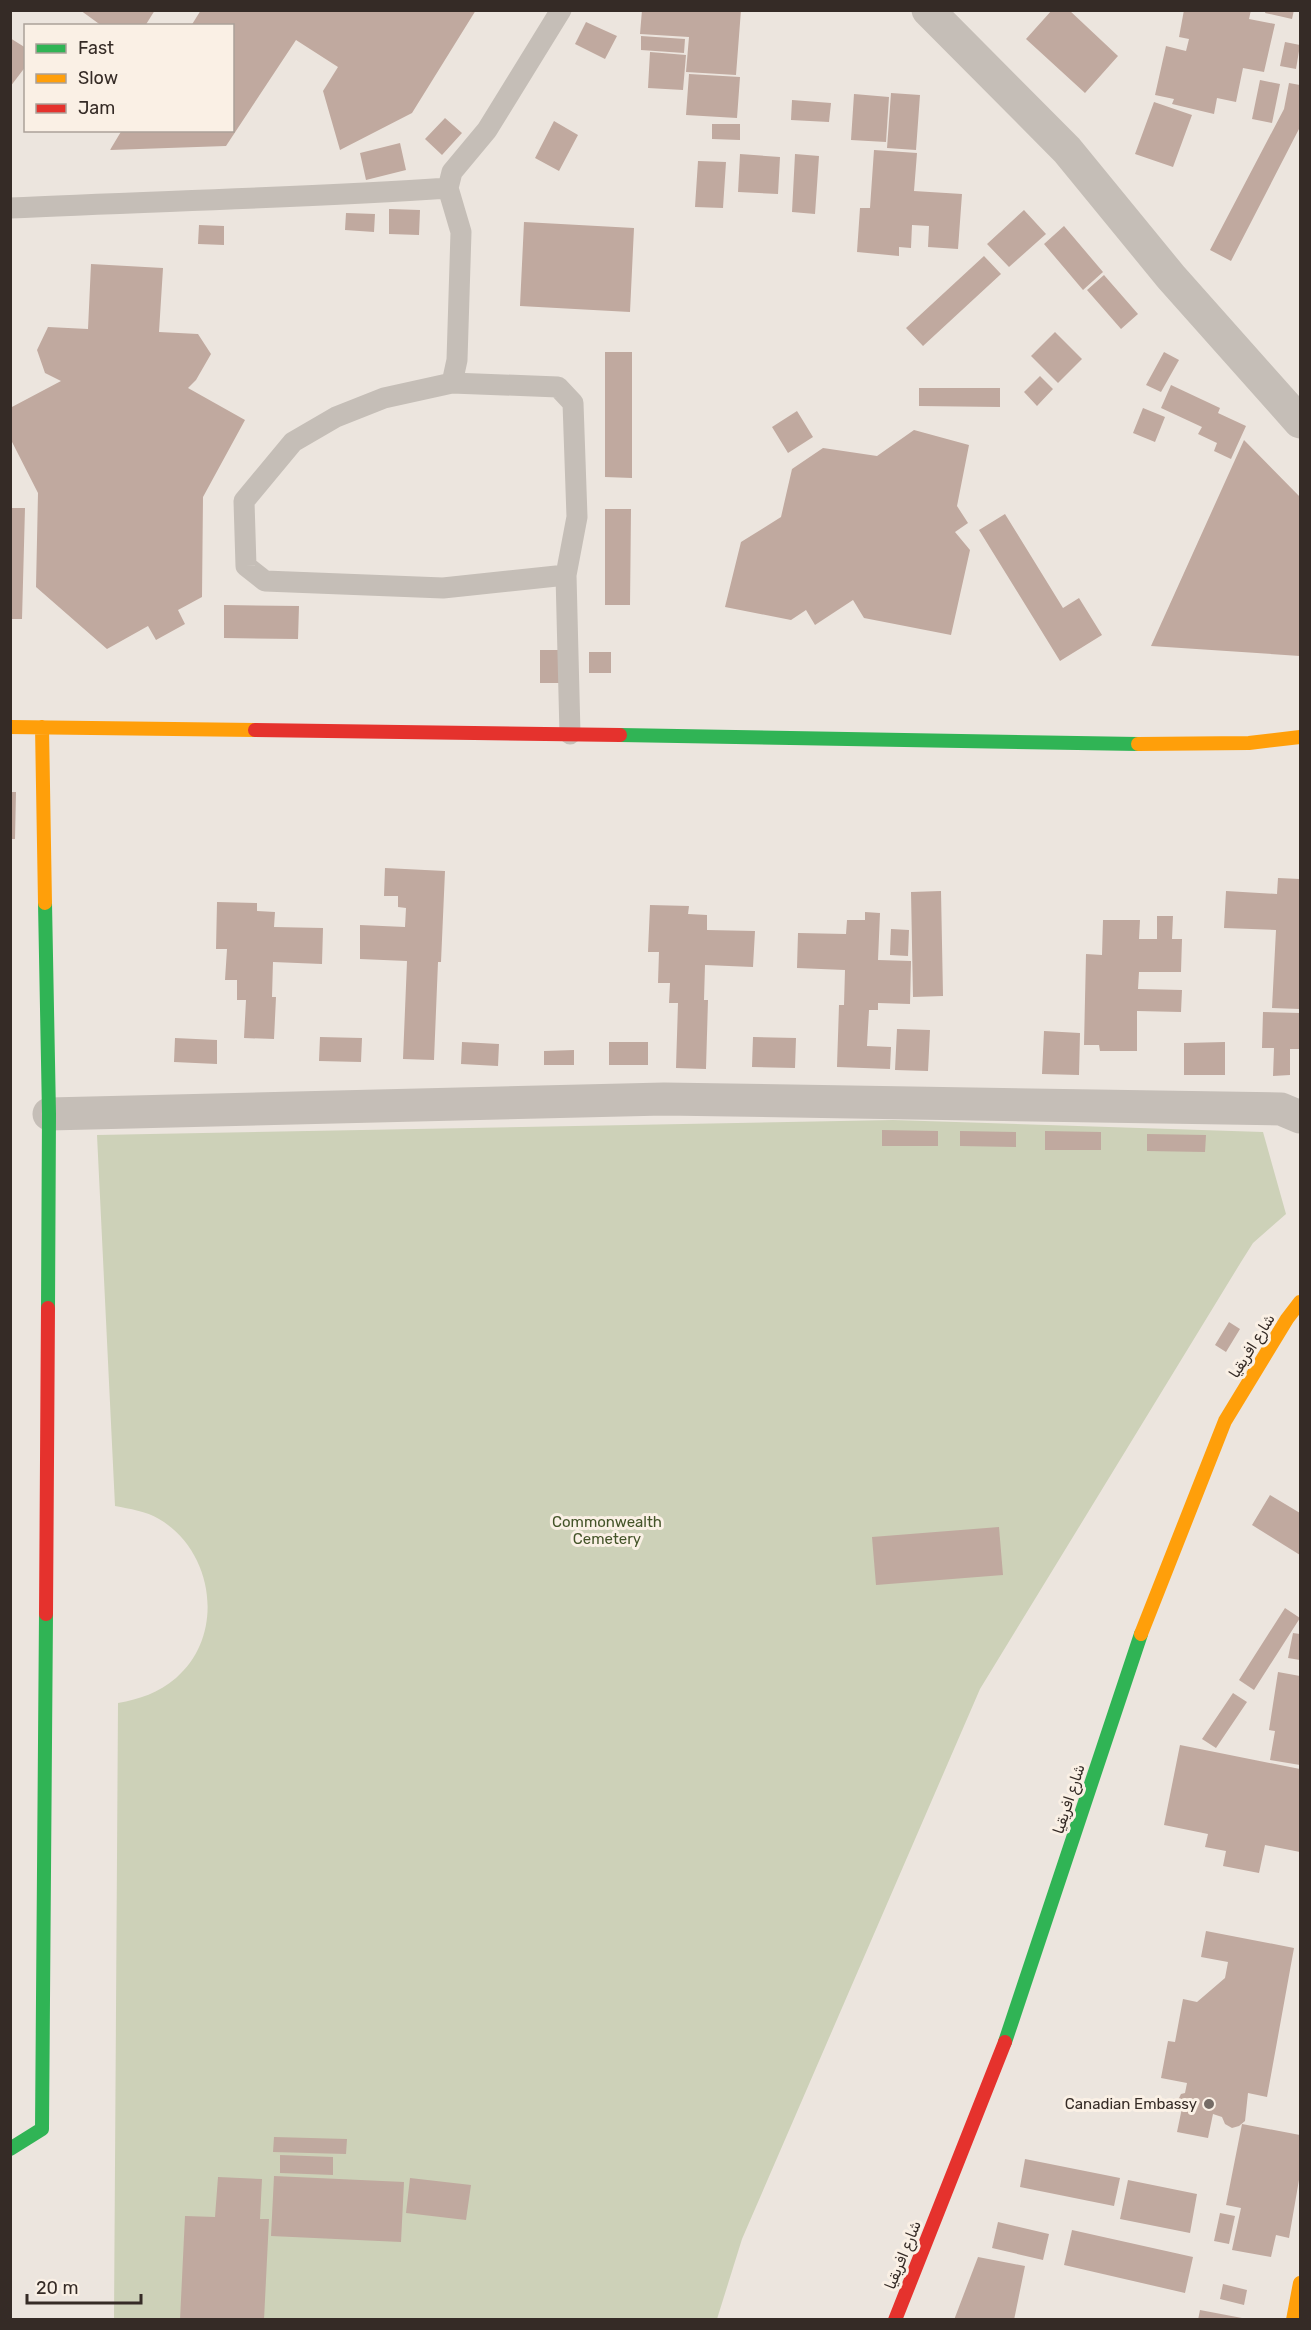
<svg xmlns="http://www.w3.org/2000/svg" width="1311" height="2330" font-family="Rubik,Cairo,sans-serif">
  <style>
    .green { fill: #cdd1b8 }
    .building { fill: #c0a99f }
    .lines { fill: none; stroke-linecap: round; stroke-linejoin: round }
    .lane { stroke: #c5beb7; stroke-width: 21 }
    .street { stroke: #c5beb7; stroke-width: 33 }
    .fast { stroke: #30b455; stroke-width: 14 }
    .slow { stroke: #ff9f0a; stroke-width: 14 }
    .jam { stroke: #e5322d; stroke-width: 14 }
    .poi-dot { fill: #756c66; stroke: #faf0e5; stroke-width: 2 }
    .labels { text-anchor: middle; dominant-baseline: central; stroke-width: 6; stroke-linejoin: round; paint-order: stroke }
    .street-label { font-size: 15px; fill: #352b26; stroke: #faf0e5 }
    .park-label { font-size: 15px; fill: #445429; stroke: #faf0e5 }
    .poi-label { font-size: 15px; fill: #352b26; stroke: #faf0e5; text-anchor: end }
  </style>
  <rect width="100%" height="100%" fill="#ece5de"/>
  <!-- green -->
  <path class="green" d="M 893,1120 L 1263,1132 L 1286,1214 L 1253,1243 L 1241,1262 L 980,1689 L 742,2239 L 717,2319 L 114,2319 L 118,1703 C 140,1699 158,1693 176,1678 C 226,1635 214,1551 159,1519 C 146,1511 130,1509 115,1506 L 97,1135 Z"/>
  <!-- building -->
  <path class="building" d="M 80,10 L 155,10 L 145,26 L 102,26 Z
    M 201,10 L 476,10 L 412,113 L 340,150 L 323,91 L 338,67 L 296,40 L 226,146 L 110,150 L 122,130 L 232,130 L 232,26 L 191,26 Z
    M 642,10 L 741,10 L 736,75 L 686,72 L 689,37 L 640,34 Z
    M 1052,10 L 1069,10 L 1118,56 L 1085,93 L 1026,39 Z
    M 1184,10 L 1251,10 L 1249,19 L 1275,24 L 1264,72 L 1243,68 L 1236,102 L 1217,98 L 1214,114 L 1172,104 L 1174,99 L 1155,95 L 1166,46 L 1186,51 L 1189,39 L 1179,37 Z
    M 1266,10 L 1294,10 L 1292,19 L 1265,13 Z
    M 586,22 L 617,36 L 605,59 L 575,44 Z
    M 641,36 L 685,39 L 684,53 L 641,50 Z
    M 10,38 L 26,48 L 26,66 L 10,87 Z
    M 1285,42 L 1300,45 L 1296,69 L 1280,66 Z
    M 650,52 L 686,55 L 683,90 L 648,88 Z
    M 689,74 L 740,77 L 737,118 L 686,115 Z
    M 1260,80 L 1280,84 L 1272,123 L 1252,119 Z
    M 1289,83 L 1300,85 L 1300,127 L 1231,261 L 1210,250 L 1284,109 Z
    M 891,93 L 920,95 L 916,150 L 887,148 Z
    M 854,94 L 889,97 L 886,142 L 851,140 Z
    M 792,100 L 831,103 L 829,122 L 791,120 Z
    M 1154,102 L 1192,115 L 1173,167 L 1135,154 Z
    M 445,118 L 462,133 L 442,155 L 425,139 Z
    M 554,121 L 578,135 L 559,171 L 535,158 Z
    M 712,124 L 740,124 L 740,140 L 712,139 Z
    M 400,143 L 406,170 L 366,180 L 360,153 Z
    M 874,150 L 917,153 L 914,191 L 962,194 L 958,249 L 928,247 L 929,226 L 912,225 L 911,248 L 899,247 L 899,256 L 857,252 L 860,208 L 870,208 Z
    M 740,154 L 780,157 L 778,194 L 738,192 Z
    M 795,154 L 819,156 L 815,214 L 792,212 Z
    M 698,161 L 726,162 L 723,208 L 695,207 Z
    M 389,209 L 420,210 L 419,235 L 389,234 Z
    M 1024,210 L 1046,234 L 1009,267 L 987,244 Z
    M 346,213 L 375,214 L 374,232 L 345,230 Z
    M 524,222 L 634,228 L 630,312 L 520,306 Z
    M 199,225 L 224,226 L 224,245 L 198,244 Z
    M 1064,226 L 1103,272 L 1083,290 L 1044,244 Z
    M 984,256 L 1001,274 L 923,346 L 906,328 Z
    M 91,264 L 163,268 L 159,332 L 198,334 L 211,354 L 196,380 L 188,388 L 245,420 L 203,497 L 202,597 L 178,610 L 185,624 L 156,640 L 148,626 L 107,649 L 36,587 L 38,493 L 10,438 L 10,408 L 61,381 L 45,373 L 37,350 L 48,327 L 88,329 Z
    M 1104,275 L 1138,314 L 1121,329 L 1087,290 Z
    M 1055,332 L 1082,359 L 1058,383 L 1031,356 Z
    M 605,352 L 632,352 L 632,478 L 605,477 Z
    M 1164,352 L 1179,360 L 1161,392 L 1146,385 Z
    M 1040,376 L 1053,389 L 1037,406 L 1024,392 Z
    M 1171,385 L 1220,408 L 1218,413 L 1246,426 L 1231,459 L 1214,451 L 1217,443 L 1198,434 L 1202,427 L 1161,408 Z
    M 919,388 L 1000,388 L 1000,407 L 919,406 Z
    M 1143,408 L 1165,417 L 1155,442 L 1133,433 Z
    M 797,411 L 813,437 L 788,453 L 772,427 Z
    M 914,430 L 969,445 L 957,506 L 968,523 L 955,532 L 970,550 L 951,635 L 864,618 L 853,600 L 815,625 L 806,610 L 791,620 L 725,607 L 741,542 L 781,517 L 792,469 L 823,448 L 877,456 Z
    M 1244,440 L 1300,497 L 1300,656 L 1151,646 Z
    M 10,508 L 25,508 L 22,619 L 10,619 Z
    M 605,509 L 631,509 L 630,605 L 605,605 Z
    M 1005,514 L 1063,608 L 1079,598 L 1102,635 L 1060,661 L 979,530 Z
    M 224,605 L 299,606 L 298,639 L 224,638 Z
    M 540,650 L 559,650 L 559,683 L 540,683 Z
    M 589,652 L 611,652 L 611,673 L 589,673 Z
    M 10,792 L 16,792 L 15,839 L 10,839 Z
    M 385,868 L 445,871 L 441,962 L 438,962 L 434,1060 L 403,1059 L 407,961 L 360,959 L 360,925 L 405,927 L 406,908 L 398,907 L 398,896 L 384,896 Z
    M 1278,878 L 1300,879 L 1300,1009 L 1272,1008 L 1276,930 L 1224,928 L 1226,891 L 1277,894 Z
    M 941,891 L 943,996 L 913,997 L 911,892 Z
    M 217,902 L 257,903 L 257,911 L 275,912 L 274,927 L 323,928 L 322,964 L 273,962 L 272,997 L 276,997 L 274,1039 L 244,1038 L 246,1000 L 237,1000 L 237,980 L 225,980 L 227,949 L 216,949 Z
    M 650,905 L 689,906 L 688,914 L 707,915 L 707,930 L 755,931 L 753,967 L 705,965 L 704,1000 L 708,1000 L 706,1069 L 676,1068 L 678,1003 L 669,1003 L 670,983 L 658,983 L 659,952 L 648,952 Z
    M 865,912 L 880,913 L 878,960 L 911,961 L 910,1004 L 878,1003 L 878,1010 L 869,1010 L 867,1046 L 891,1047 L 890,1069 L 837,1067 L 839,1005 L 844,1005 L 845,970 L 797,968 L 798,933 L 846,934 L 847,920 L 865,920 Z
    M 1157,916 L 1173,916 L 1172,939 L 1182,939 L 1181,972 L 1139,972 L 1138,989 L 1182,990 L 1181,1012 L 1137,1011 L 1137,1051 L 1100,1051 L 1099,1045 L 1084,1045 L 1086,954 L 1102,955 L 1103,920 L 1140,920 L 1139,939 L 1157,939 Z
    M 891,929 L 909,930 L 908,956 L 890,955 Z
    M 1263,1012 L 1300,1013 L 1299,1049 L 1290,1049 L 1290,1075 L 1273,1076 L 1274,1048 L 1262,1048 Z
    M 897,1029 L 930,1030 L 928,1071 L 895,1070 Z
    M 1044,1031 L 1080,1033 L 1079,1075 L 1042,1074 Z
    M 320,1037 L 362,1038 L 361,1062 L 319,1061 Z
    M 753,1037 L 796,1038 L 795,1068 L 752,1067 Z
    M 175,1038 L 217,1040 L 217,1064 L 174,1062 Z
    M 462,1042 L 499,1044 L 498,1066 L 461,1064 Z
    M 609,1042 L 648,1042 L 648,1065 L 609,1065 Z
    M 1225,1042 L 1225,1075 L 1184,1075 L 1184,1043 Z
    M 574,1050 L 574,1065 L 544,1065 L 544,1051 Z
    M 882,1130 L 938,1131 L 938,1146 L 882,1146 Z
    M 960,1131 L 1016,1132 L 1016,1147 L 960,1146 Z
    M 1045,1131 L 1101,1132 L 1101,1150 L 1045,1150 Z
    M 1147,1134 L 1206,1135 L 1205,1152 L 1147,1151 Z
    M 1229,1322 L 1240,1329 L 1226,1352 L 1215,1345 Z
    M 1270,1495 L 1300,1513 L 1300,1555 L 1252,1525 Z
    M 999,1527 L 1003,1575 L 876,1585 L 872,1537 Z
    M 1285,1608 L 1300,1618 L 1254,1690 L 1239,1680 Z
    M 1293,1633 L 1300,1634 L 1300,1660 L 1288,1658 Z
    M 1278,1672 L 1300,1676 L 1300,1765 L 1270,1760 L 1275,1731 L 1269,1730 Z
    M 1233,1693 L 1247,1702 L 1216,1748 L 1202,1739 Z
    M 1180,1745 L 1300,1769 L 1300,1852 L 1265,1845 L 1259,1873 L 1223,1866 L 1226,1851 L 1205,1847 L 1208,1834 L 1164,1825 Z
    M 1206,1931 L 1294,1948 L 1267,2097 L 1248,2093 L 1245,2121 L 1239,2126 L 1232,2128 L 1225,2124 L 1222,2117 L 1213,2114 L 1208,2138 L 1177,2132 L 1182,2108 L 1179,2106 L 1178,2100 L 1181,2094 L 1185,2093 L 1187,2083 L 1161,2078 L 1168,2041 L 1175,2042 L 1183,1999 L 1197,2002 L 1225,1978 L 1228,1962 L 1201,1957 Z
    M 1242,2124 L 1300,2135 L 1300,2174 L 1289,2238 L 1276,2235 L 1271,2257 L 1232,2250 L 1241,2208 L 1226,2205 Z
    M 274,2137 L 347,2139 L 346,2154 L 273,2152 Z
    M 280,2155 L 333,2157 L 333,2175 L 280,2173 Z
    M 1025,2159 L 1120,2178 L 1114,2206 L 1020,2187 Z
    M 274,2176 L 404,2182 L 401,2242 L 271,2236 Z
    M 218,2177 L 262,2179 L 260,2219 L 269,2219 L 264,2320 L 180,2320 L 185,2216 L 215,2217 Z
    M 410,2178 L 471,2185 L 466,2220 L 406,2213 Z
    M 1128,2180 L 1197,2194 L 1190,2233 L 1120,2219 Z
    M 1220,2213 L 1235,2216 L 1229,2244 L 1214,2241 Z
    M 998,2222 L 1049,2234 L 1043,2260 L 992,2248 Z
    M 1072,2230 L 1193,2257 L 1185,2293 L 1064,2265 Z
    M 978,2257 L 1025,2266 L 1014,2320 L 954,2320 Z
    M 1223,2284 L 1247,2290 L 1244,2305 L 1220,2299 Z
    M 1200,2310 L 1242,2318 L 1242,2320 L 1198,2320 Z"/>
  <g class="lines">
    <!-- lane -->
    <path class="lane" d="M 10,208 C 156,201 302,198 448,188
      M 452,383 L 457,360 L 461,232 L 448,188 L 452,172 L 487,130 L 561,10
      M 566,575 L 443,588 L 265,581 L 246,566 L 244,501 L 293,442 L 336,417 L 384,398 L 452,383 L 558,387 L 573,403 L 577,517 L 566,575 L 570,734"/>
    <!-- street -->
    <path class="street" d="M 928,10 L 1067,150 L 1171,277 L 1300,422
      M 49,1114 L 664,1099 L 1281,1109 L 1300,1117"/>
    <!-- fast -->
    <path class="fast" d="M 620,735 L 1138,744
      M 45,903 L 49,1114 L 48,1308
      M 1005,2042 L 1141,1634
      M 10,2149 L 42,2129 L 46,1614"/>
    <!-- slow -->
    <path class="slow" d="M 10,727 L 255,730
      M 42,727 L 45,903
      M 1138,744 L 1249,743 L 1300,737
      M 1141,1634 L 1225,1421 L 1287,1319 L 1300,1302
      M 1293,2320 L 1300,2283"/>
    <!-- jam -->
    <path class="jam" d="M 255,730 L 620,735
      M 46,1614 L 48,1308
      M 895,2320 L 1005,2042"/>
  </g>
  <!-- markers -->
  <circle class="poi-dot" cx="1209" cy="2104" r="6"/>
  <g class="labels">
    <!-- street labels -->
    <g class="street-label">
      <text transform="translate(1252 1346) rotate(-58)">شارع افريقيا</text>
      <text transform="translate(1069 1799) rotate(-72)">شارع افريقيا</text>
      <text transform="translate(903 2255) rotate(-68)">شارع افريقيا</text>
    </g>
    <!-- park labels -->
    <g class="park-label">
      <text x="607" y="1522">Commonwealth<tspan x="607" dy="17">Cemetery</tspan></text>
    </g>
    <!-- poi labels -->
    <g class="poi-label">
      <text x="1197" y="2104">Canadian Embassy</text>
    </g>
  </g>
  <!-- border -->
  <rect width="1311" height="2330" fill="none" stroke="#352b26" stroke-width="24"/>
  <!-- legend -->
  <rect x="24" y="24" width="210" height="108" fill="#faf0e5" stroke="#aba199" stroke-width="1.5"/>
  <rect x="36" y="44" width="30" height="9" fill="#30b455" stroke="#aba199" stroke-width="1.5"/>
  <text x="78" y="54" font-size="18" fill="#352b26">Fast</text>
  <rect x="36" y="74" width="30" height="9" fill="#ff9f0a" stroke="#aba199" stroke-width="1.5"/>
  <text x="78" y="84" font-size="18" fill="#352b26">Slow</text>
  <rect x="36" y="104" width="30" height="9" fill="#e5322d" stroke="#aba199" stroke-width="1.5"/>
  <text x="78" y="114" font-size="18" fill="#352b26">Jam</text>
  <!-- scale -->
  <path d="M27 2294v9h114v-9" fill="none" stroke="#352b26" stroke-width="3"/>
  <text x="36" y="2294" font-size="18" fill="#352b26" stroke="#faf0e5" stroke-width="4.5" paint-order="stroke">20 m</text>
</svg>
